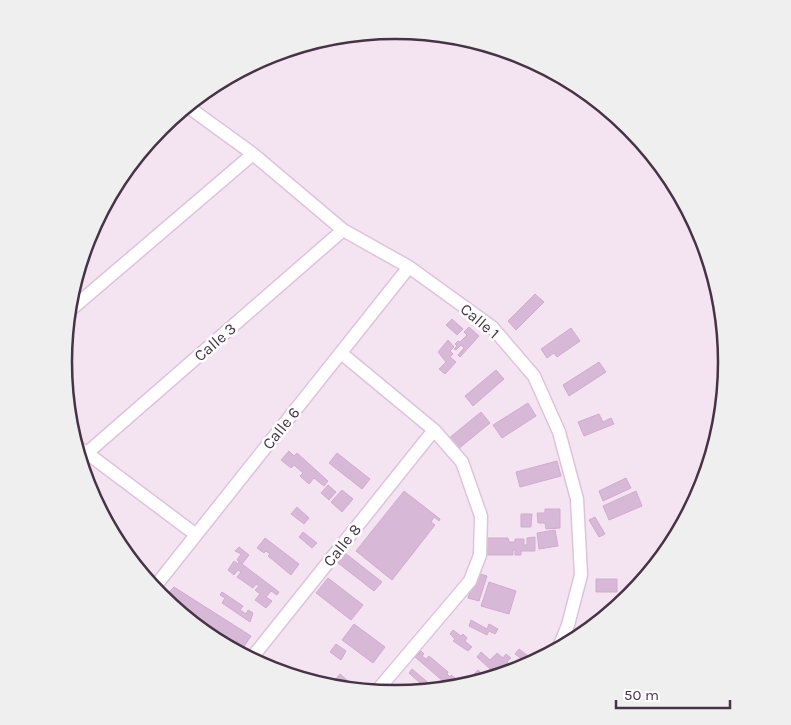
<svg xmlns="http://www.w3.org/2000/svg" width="791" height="725" font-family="Karla,sans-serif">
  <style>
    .building { fill: #d7b8d6; stroke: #d3abd0 }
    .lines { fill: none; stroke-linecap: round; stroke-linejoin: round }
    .street-casing { stroke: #dfc3dc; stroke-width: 15 }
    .street { stroke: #fff; stroke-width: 12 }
    .labels { text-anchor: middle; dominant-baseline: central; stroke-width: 5; stroke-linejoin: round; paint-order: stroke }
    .street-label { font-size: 16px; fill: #473346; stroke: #fff }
    .rim { fill: none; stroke: #473346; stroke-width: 2.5 }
  </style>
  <rect width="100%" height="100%" fill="#f4e4f2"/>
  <!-- building -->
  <path class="building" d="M 535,294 L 544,302 L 516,330 L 508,321 Z
    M 452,319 L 463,329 L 457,335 L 446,325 Z
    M 469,327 L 479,336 L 460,357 L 458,355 L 464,348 L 461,345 L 456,350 L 454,349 L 457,346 L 455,344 L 458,341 L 460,342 L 467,335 L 464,332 Z
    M 571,328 L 580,341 L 557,357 L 554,353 L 547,358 L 541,349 Z
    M 448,340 L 454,347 L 450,351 L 453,354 L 450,357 L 456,362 L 445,374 L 439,369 L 446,362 L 438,352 Z
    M 599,362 L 606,372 L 569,396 L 563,385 Z
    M 496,370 L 504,379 L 473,406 L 465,396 Z
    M 528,403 L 536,416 L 502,438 L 493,425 Z
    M 481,412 L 490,423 L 457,450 L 448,439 Z
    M 599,414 L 603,422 L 611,418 L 614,424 L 584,436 L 578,422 Z
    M 289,451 L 294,456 L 297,453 L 328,481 L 324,486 L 314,478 L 309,484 L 300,476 L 303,473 L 294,465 L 291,468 L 281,460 Z
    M 337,453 L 370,479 L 362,489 L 329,463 Z
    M 557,461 L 561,476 L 520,487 L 516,472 Z
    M 626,478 L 631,488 L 603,501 L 599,491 Z
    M 328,485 L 336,492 L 329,500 L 321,493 Z
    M 342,490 L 353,499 L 342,512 L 331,502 Z
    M 404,491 L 440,519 L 439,521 L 434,517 L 431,522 L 435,525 L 392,580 L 356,551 Z
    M 636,491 L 642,506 L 609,520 L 603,506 Z
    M 297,507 L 309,518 L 304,524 L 291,514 Z
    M 545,509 L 560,509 L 560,528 L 546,529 L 545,523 L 538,523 L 537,513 L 545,513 Z
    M 521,514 L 532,514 L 531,527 L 521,527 Z
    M 595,517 L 605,534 L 599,537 L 589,520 Z
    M 555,530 L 558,546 L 539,549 L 537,533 Z
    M 303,532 L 317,543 L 312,548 L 299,537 Z
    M 535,537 L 535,551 L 521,551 L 521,555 L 515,555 L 515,550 L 513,550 L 513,555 L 483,555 L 483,538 L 508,538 L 509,542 L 515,542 L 515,539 L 524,539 L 524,545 L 527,545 L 527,538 Z
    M 265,538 L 299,564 L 291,575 L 268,556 L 270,554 L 266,551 L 264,553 L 257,548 Z
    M 239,547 L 249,555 L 242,564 L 279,592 L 277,595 L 271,591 L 266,597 L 272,601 L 266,608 L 255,600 L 260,594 L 255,590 L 259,586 L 256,584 L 253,588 L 237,577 L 241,572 L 238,570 L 234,575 L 228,570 L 234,561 L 238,564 L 239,562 L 237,560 L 241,554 L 235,551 Z
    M 345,553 L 382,582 L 374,591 L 338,563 Z
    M 476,573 L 487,576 L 479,601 L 468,598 Z
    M 328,578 L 363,605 L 351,620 L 316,593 Z
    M 596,579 L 617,579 L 617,592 L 596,592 Z
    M 489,582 L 516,591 L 509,614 L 481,606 Z
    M 174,587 L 251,636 L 239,654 L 216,642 L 163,599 Z
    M 222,592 L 243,606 L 240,610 L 246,614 L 248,610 L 253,613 L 250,622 L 222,603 L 225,598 L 220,595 Z
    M 471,620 L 487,629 L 489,624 L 498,629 L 495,634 L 489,631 L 487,635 L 469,626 Z
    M 586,622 L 598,625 L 588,632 L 584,631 Z
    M 354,624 L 385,647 L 373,663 L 342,640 Z
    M 453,630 L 461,636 L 463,634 L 467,638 L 465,641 L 472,647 L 468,651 L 453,641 L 455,639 L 450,634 Z
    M 336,644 L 346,651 L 341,660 L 330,652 Z
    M 519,649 L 531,658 L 527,663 L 515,654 Z
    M 421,651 L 424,654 L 422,656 L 426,659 L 429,656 L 448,672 L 447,674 L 450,677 L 451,675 L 458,680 L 451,688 L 415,657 Z
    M 481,652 L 490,660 L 497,653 L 503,658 L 506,654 L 511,658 L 507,662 L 517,671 L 499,677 L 477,657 Z
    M 412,669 L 438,691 L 422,692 L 417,689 L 421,684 L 409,673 Z
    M 478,670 L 489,680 L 475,684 L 469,679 Z
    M 340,674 L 357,689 L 356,691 L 329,688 Z"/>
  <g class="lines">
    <defs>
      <path id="street" d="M 187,106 L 253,154 L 343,230 L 409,267 L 492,327 L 534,376 L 559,432 L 577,499 L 581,575 L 568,625 L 557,652
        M 68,312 L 253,154
        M 341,353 L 434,430 L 462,462 L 481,516 L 480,555 L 470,581 L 375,693
        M 75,446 L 87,453 L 195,534
        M 87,453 L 343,230
        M 153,589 L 409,267
        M 250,660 L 434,430"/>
    </defs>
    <!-- street casing -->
    <use href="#street" class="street-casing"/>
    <!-- street -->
    <use href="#street" class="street"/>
  </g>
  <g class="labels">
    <!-- street labels -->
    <g class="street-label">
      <text transform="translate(480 321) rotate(40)">Calle 1</text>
      <text transform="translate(215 342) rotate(-41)">Calle 3</text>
      <text transform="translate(281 428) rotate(-51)">Calle 6</text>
      <text transform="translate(342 545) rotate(-51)">Calle 8</text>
    </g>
  </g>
  <!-- crop -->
  <path d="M0 0H791V725H0ZM72 362a323 323 0 1 1 646 0a323 323 0 1 1-646 0Z" fill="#f0eff0" fill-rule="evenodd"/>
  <path class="rim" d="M72 362a323 323 0 1 1 646 0a323 323 0 1 1-646 0Z"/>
  <!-- scale -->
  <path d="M616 700v8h114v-8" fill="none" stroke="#473346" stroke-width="2.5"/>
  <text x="624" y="700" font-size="15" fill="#473346" stroke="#ffffff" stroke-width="4" paint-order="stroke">50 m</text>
</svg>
